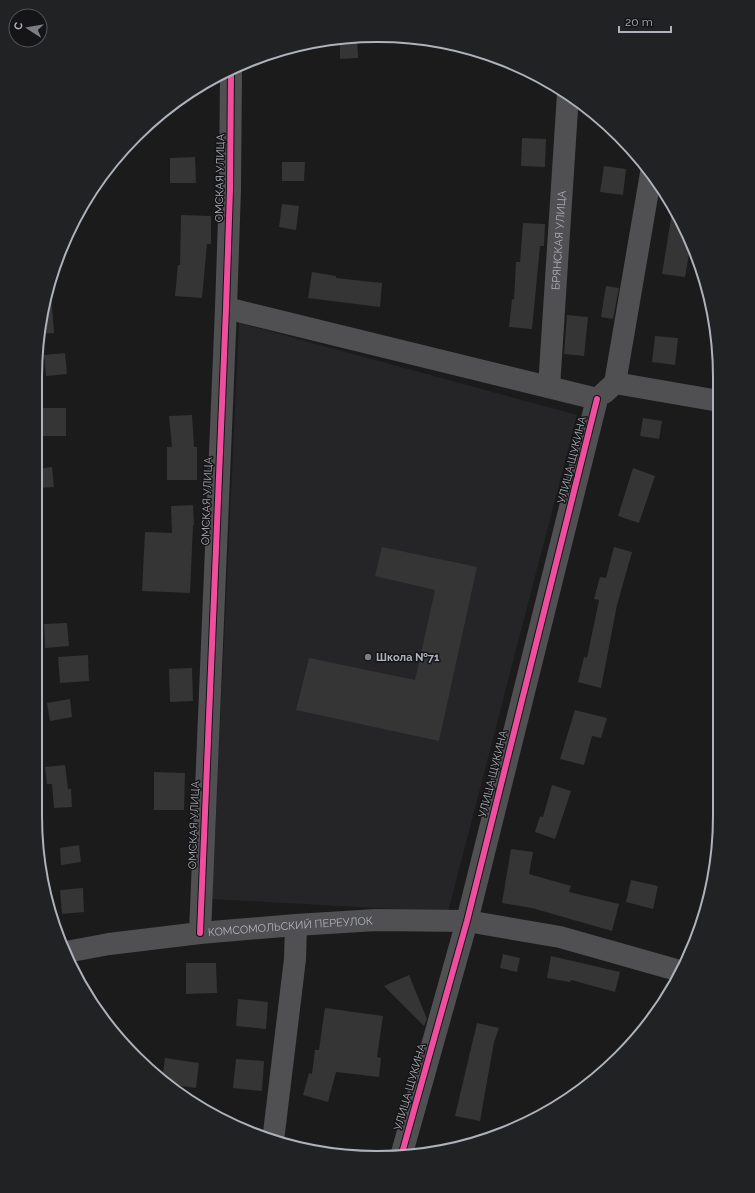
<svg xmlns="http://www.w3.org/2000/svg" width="755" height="1193" font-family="Raleway,sans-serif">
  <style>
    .built { fill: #252527 }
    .building { fill: #353536 }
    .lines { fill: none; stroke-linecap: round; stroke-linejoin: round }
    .minor { stroke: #505053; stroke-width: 22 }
    .cycleway-casing { stroke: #151517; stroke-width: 8 }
    .cycleway { stroke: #ef4d9e; stroke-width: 6 }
    .poi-dot { fill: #7b7d82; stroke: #151517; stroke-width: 1.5 }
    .labels { text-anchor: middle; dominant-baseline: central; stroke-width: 3; stroke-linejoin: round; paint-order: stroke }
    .street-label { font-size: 11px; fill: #aeb2ba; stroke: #151517 }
    .poi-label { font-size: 11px; font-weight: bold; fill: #aeb2ba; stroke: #151517; text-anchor: start }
    .rim { fill: none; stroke: #aeb2ba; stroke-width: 2 }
  </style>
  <rect width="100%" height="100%" fill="#1b1b1b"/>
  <!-- built -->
  <path class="built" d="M 239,323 L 577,415 L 448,912 L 212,899 Z"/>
  <!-- building -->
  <path class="building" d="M 357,37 L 358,58 L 340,59 L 340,38 Z
    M 522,138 L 546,139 L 545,167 L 521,166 Z
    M 195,157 L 196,183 L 170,183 L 170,158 Z
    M 282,162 L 305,162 L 304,181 L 282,181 Z
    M 604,166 L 626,169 L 623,195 L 600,192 Z
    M 282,204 L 299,206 L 296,230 L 279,227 Z
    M 673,206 L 685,226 L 691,243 L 685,277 L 662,274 Z
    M 181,215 L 211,216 L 211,244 L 207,244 L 202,298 L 175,296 L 178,265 L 180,265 Z
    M 523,223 L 545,224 L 544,246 L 540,246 L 532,329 L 509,327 L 512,299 L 514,300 L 516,262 L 520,262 Z
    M 312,272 L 336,276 L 336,278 L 382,283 L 380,307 L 308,298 Z
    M 606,286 L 619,288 L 613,319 L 601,317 Z
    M 49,293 L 51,293 L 54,333 L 38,334 Z
    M 567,315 L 588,317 L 584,356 L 564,354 Z
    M 655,336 L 678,338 L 675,365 L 652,362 Z
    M 65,353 L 67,374 L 46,376 L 44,355 Z
    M 37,408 L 66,408 L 66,436 L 37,436 Z
    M 192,415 L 194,447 L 197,447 L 197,480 L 167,480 L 167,447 L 172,447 L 169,416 Z
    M 643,418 L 662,421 L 659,439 L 640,436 Z
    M 52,467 L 54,487 L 37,488 L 37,469 Z
    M 633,468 L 655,476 L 639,523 L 618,516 Z
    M 193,505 L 194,525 L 193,525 L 190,593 L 142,591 L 145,532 L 172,533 L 171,506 Z
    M 382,547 L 477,567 L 439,741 L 296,710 L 309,658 L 415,680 L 435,590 L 375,576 Z
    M 614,547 L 632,552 L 617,605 L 601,688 L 578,682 L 584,657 L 587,658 L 599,600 L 594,599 L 600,577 L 606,578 Z
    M 67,623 L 69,646 L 45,648 L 44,624 Z
    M 88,655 L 89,681 L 60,683 L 58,657 Z
    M 192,668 L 193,701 L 170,702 L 169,669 Z
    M 70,699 L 72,717 L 50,721 L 47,703 Z
    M 575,710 L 607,718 L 601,738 L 592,736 L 584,765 L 560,759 Z
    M 65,765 L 68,789 L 71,789 L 72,807 L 54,808 L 52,784 L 47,784 L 45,767 Z
    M 154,772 L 185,773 L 184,810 L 154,810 Z
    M 552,785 L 571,791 L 555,839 L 535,832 L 540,816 L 543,817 Z
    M 79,845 L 81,862 L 61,865 L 60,848 Z
    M 511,849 L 533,852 L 529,874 L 571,886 L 569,892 L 619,904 L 612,931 L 532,908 L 502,903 Z
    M 631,880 L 658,886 L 653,909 L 626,902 Z
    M 83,888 L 84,912 L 62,914 L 60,890 Z
    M 503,954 L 520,958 L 517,972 L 500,968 Z
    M 551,956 L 620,972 L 615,992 L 571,980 L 570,982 L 547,978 Z
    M 186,963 L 216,963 L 217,993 L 186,994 Z
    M 409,975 L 427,1019 L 424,1026 L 384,986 Z
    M 238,999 L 268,1002 L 266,1029 L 236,1026 Z
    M 325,1008 L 383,1016 L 377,1057 L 381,1058 L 379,1077 L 336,1072 L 328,1102 L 303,1095 L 309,1073 L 312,1074 L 315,1050 L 319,1050 Z
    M 477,1023 L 499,1028 L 494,1042 L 480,1121 L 455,1116 Z
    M 165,1058 L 199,1063 L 196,1088 L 166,1084 L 162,1080 Z
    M 236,1059 L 264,1061 L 262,1091 L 233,1088 Z"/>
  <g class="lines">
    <!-- minor -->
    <g class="minor">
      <path d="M 226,308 L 597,399"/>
      <path d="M 615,383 L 651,173"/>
      <path id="s1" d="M 549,387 L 568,94"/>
      <path d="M 604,393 L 615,383 L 719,401"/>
      <path d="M 200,933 L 226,308 L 230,190 L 231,70"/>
      <path id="s2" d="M 66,952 L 109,944 L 200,933 L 296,925 L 376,920 L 467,921 L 560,937 L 680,971"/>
      <path d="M 273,1141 L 295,959 L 296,925"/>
      <path d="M 402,1153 L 467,921 L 597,399"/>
    </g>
    <defs>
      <path id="cycleway" d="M 200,933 L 226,308 L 230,190 L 231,70
        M 402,1153 L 467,921 L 597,399"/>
    </defs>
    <!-- cycleway casing -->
    <use href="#cycleway" class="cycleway-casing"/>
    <!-- cycleway -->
    <use href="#cycleway" class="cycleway"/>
  </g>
  <!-- markers -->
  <circle class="poi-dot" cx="368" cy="657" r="4"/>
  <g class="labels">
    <!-- street labels -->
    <g class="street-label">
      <text transform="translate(220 178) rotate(-89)">ОМСКАЯ УЛИЦА</text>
      <text stroke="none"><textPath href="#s1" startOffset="147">БРЯНСКАЯ УЛИЦА</textPath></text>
      <text transform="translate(572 460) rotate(-76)">УЛИЦА ЩУКИНА</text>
      <text transform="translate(207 501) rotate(-88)">ОМСКАЯ УЛИЦА</text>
      <text transform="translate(493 774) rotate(-76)">УЛИЦА ЩУКИНА</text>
      <text transform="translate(194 825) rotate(-88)">ОМСКАЯ УЛИЦА</text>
      <text stroke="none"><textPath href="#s2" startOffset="226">КОМСОМОЛЬСКИЙ ПЕРЕУЛОК</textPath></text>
      <text transform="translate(410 1087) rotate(-74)">УЛИЦА ЩУКИНА</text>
    </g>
    <!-- poi labels -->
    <g class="poi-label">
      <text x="376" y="657">Школа №71</text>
    </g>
  </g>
  <!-- crop -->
  <path d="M0 0H755V1193H0ZM377 42H378A335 335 0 0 1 713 377V816A335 335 0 0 1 378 1151H377A335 335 0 0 1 42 816V377A335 335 0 0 1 377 42Z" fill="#212224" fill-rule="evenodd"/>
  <path class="rim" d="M377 42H378A335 335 0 0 1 713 377V816A335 335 0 0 1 378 1151H377A335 335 0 0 1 42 816V377A335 335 0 0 1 377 42Z"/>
  <!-- north arrow -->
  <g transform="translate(28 28) rotate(282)"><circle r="19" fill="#151517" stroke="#525458"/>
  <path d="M0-3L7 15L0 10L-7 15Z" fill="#7b7d82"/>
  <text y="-6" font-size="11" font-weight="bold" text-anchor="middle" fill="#aeb2ba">С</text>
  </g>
  <!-- scale -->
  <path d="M619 26v6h52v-6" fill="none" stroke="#aeb2ba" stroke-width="2"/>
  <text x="625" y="26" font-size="12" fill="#aeb2ba" stroke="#151517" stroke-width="3" paint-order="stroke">20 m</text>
</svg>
